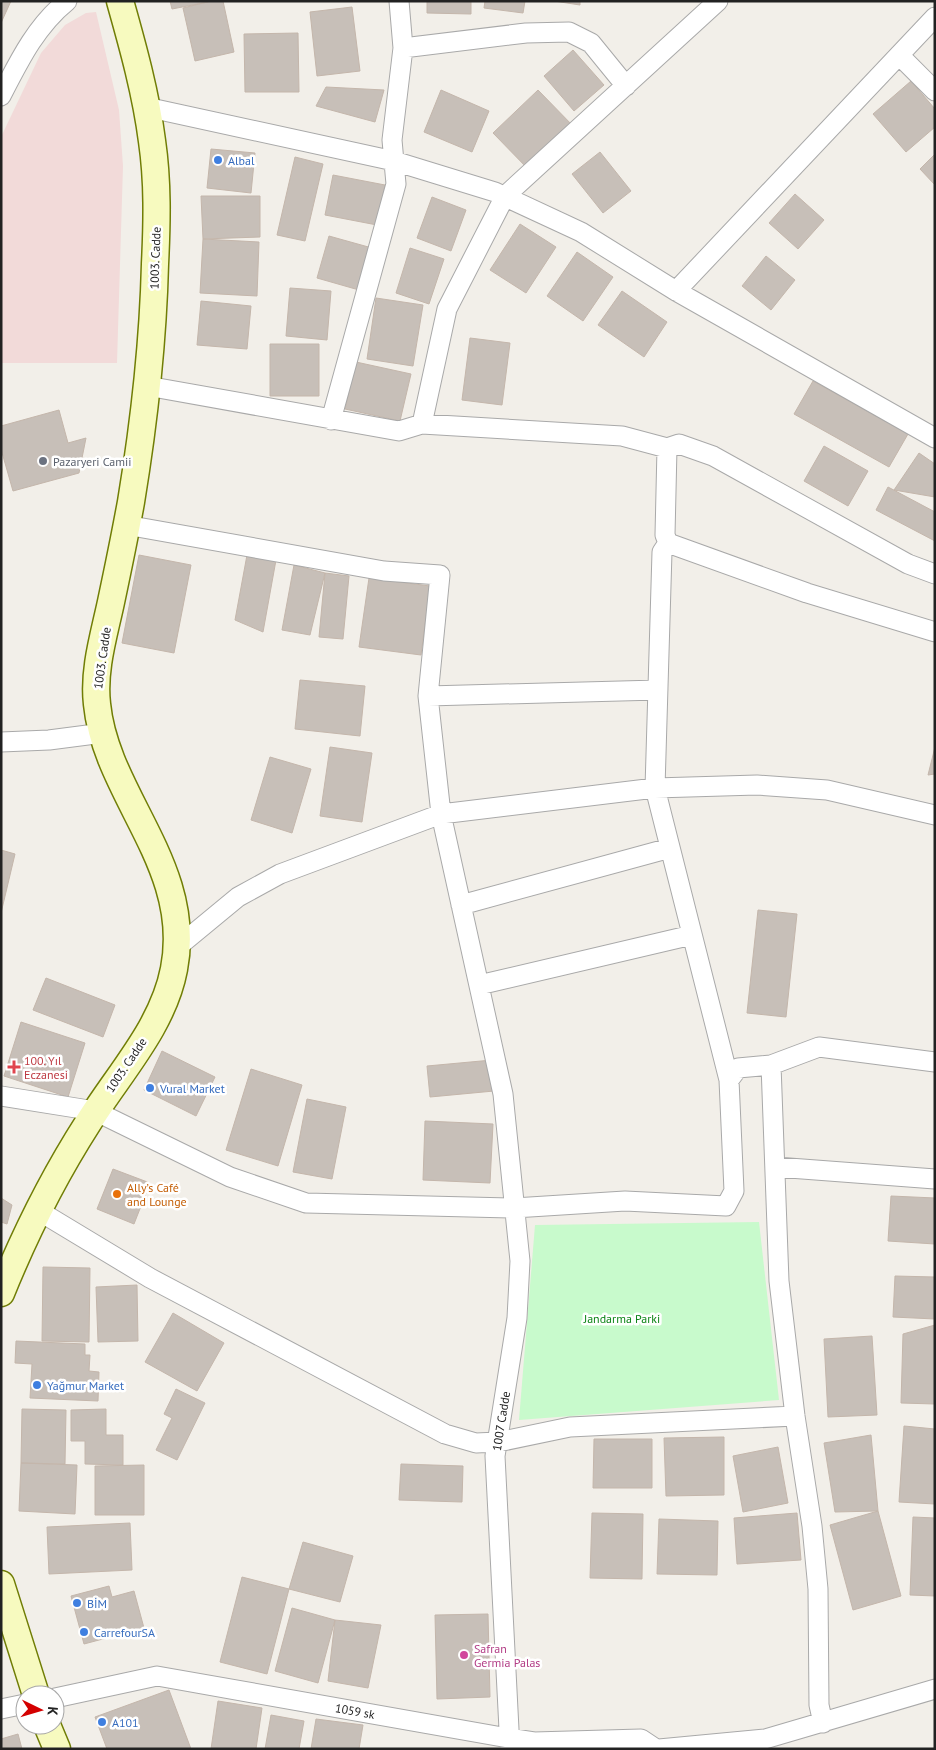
<svg xmlns="http://www.w3.org/2000/svg" width="936" height="1750" font-family="'PT Sans',sans-serif">
  <style>
    .commercial { fill: #f2dad9 }
    .park { fill: #c8facc }
    .building { fill: #c7bfb8; stroke: #c4b6ab }
    .lines { fill: none; stroke-linecap: round; stroke-linejoin: round }
    .minor-casing { stroke: #a9a9a9; stroke-width: 21 }
    .secondary-casing { stroke: #707d05; stroke-width: 29 }
    .minor { stroke: #fff; stroke-width: 19 }
    .secondary { stroke: #f7fabf; stroke-width: 26 }
    .shop-dot { fill: #3f7fe0; stroke: #fff; stroke-width: 2 }
    .worship-dot { fill: #6b7280; stroke: #fff; stroke-width: 2 }
    .health-dot { fill: #e0444e; stroke: #fff; stroke-width: 2 }
    .food-dot { fill: #e8710a; stroke: #fff; stroke-width: 2 }
    .hotel-dot { fill: #d1479c; stroke: #fff; stroke-width: 2 }
    .labels { text-anchor: middle; dominant-baseline: central; stroke-width: 5; stroke-linejoin: round; paint-order: stroke }
    .shop-label { font-size: 12px; fill: #366cbe; stroke: #fff; text-anchor: start }
    .street-label { font-size: 12px; fill: #222; stroke: #fff }
    .worship-label { font-size: 12px; fill: #5b616d; stroke: #fff; text-anchor: start }
    .health-label { font-size: 12px; fill: #be3a42; stroke: #fff; text-anchor: start }
    .food-label { font-size: 12px; fill: #c56008; stroke: #fff; text-anchor: start }
    .park-label { font-size: 12px; fill: #0c8416; stroke: #fff }
    .hotel-label { font-size: 12px; fill: #b23c85; stroke: #fff; text-anchor: start }
  </style>
  <rect width="100%" height="100%" fill="#f2efe9"/>
  <!-- commercial -->
  <path class="commercial" d="M 96,12 L 119,110 L 123,166 L 117,363 L 1,363 L 1,137 L 41,53 L 65,25 L 86,13 Z"/>
  <!-- park -->
  <path class="park" d="M 759,1222 L 779,1400 L 519,1420 L 535,1225 Z"/>
  <!-- building -->
  <path class="building" d="M 1,1 L 11,1 L 1,23 Z
    M 170,1 L 208,1 L 208,2 L 172,9 Z
    M 223,1 L 234,52 L 195,61 L 183,8 L 211,1 Z
    M 427,1 L 471,1 L 471,14 L 427,13 Z
    M 485,1 L 525,1 L 523,13 L 484,8 Z
    M 554,1 L 580,1 L 580,5 Z
    M 352,7 L 360,71 L 317,76 L 310,12 Z
    M 298,33 L 299,92 L 245,92 L 244,34 Z
    M 573,50 L 604,85 L 574,111 L 544,76 Z
    M 911,81 L 935,109 L 935,127 L 906,152 L 873,114 Z
    M 326,87 L 384,90 L 375,122 L 316,106 Z
    M 441,90 L 489,111 L 472,152 L 424,132 Z
    M 538,90 L 575,128 L 530,171 L 493,133 Z
    M 211,149 L 255,153 L 251,193 L 207,188 Z
    M 600,152 L 631,191 L 603,213 L 572,174 Z
    M 935,154 L 935,185 L 920,169 Z
    M 295,157 L 323,164 L 305,241 L 277,235 Z
    M 333,175 L 385,185 L 377,225 L 325,215 Z
    M 795,194 L 824,220 L 798,249 L 769,223 Z
    M 201,196 L 260,196 L 260,237 L 203,239 Z
    M 432,197 L 466,210 L 451,251 L 417,238 Z
    M 520,224 L 556,247 L 526,293 L 490,270 Z
    M 329,236 L 372,248 L 359,290 L 317,278 Z
    M 203,239 L 259,242 L 257,296 L 200,293 Z
    M 410,248 L 444,259 L 429,304 L 396,293 Z
    M 577,252 L 613,277 L 583,321 L 547,296 Z
    M 766,256 L 795,280 L 771,310 L 742,286 Z
    M 290,288 L 331,291 L 327,340 L 286,336 Z
    M 622,291 L 667,322 L 644,357 L 598,325 Z
    M 376,298 L 423,305 L 413,366 L 367,359 Z
    M 201,301 L 251,306 L 247,349 L 197,345 Z
    M 470,338 L 510,343 L 502,405 L 462,400 Z
    M 270,344 L 319,344 L 319,396 L 270,396 Z
    M 356,362 L 411,374 L 400,421 L 345,409 Z
    M 813,381 L 908,434 L 889,467 L 794,414 Z
    M 59,410 L 68,443 L 86,438 L 79,473 L 13,491 L 1,449 L 1,426 Z
    M 824,446 L 868,471 L 848,506 L 804,481 Z
    M 919,453 L 935,464 L 935,497 L 894,490 Z
    M 888,487 L 935,512 L 935,541 L 876,510 Z
    M 139,555 L 191,565 L 174,653 L 122,643 Z
    M 247,555 L 276,560 L 263,632 L 235,620 Z
    M 294,565 L 325,573 L 310,635 L 282,630 Z
    M 325,573 L 349,576 L 343,639 L 319,637 Z
    M 369,578 L 430,586 L 421,655 L 359,647 Z
    M 300,680 L 365,686 L 360,736 L 295,729 Z
    M 330,747 L 372,753 L 362,822 L 320,816 Z
    M 935,747 L 935,774 L 928,775 Z
    M 270,757 L 311,769 L 292,833 L 251,820 Z
    M 1,850 L 15,854 L 1,913 Z
    M 758,910 L 797,914 L 786,1017 L 747,1013 Z
    M 46,978 L 115,1005 L 103,1037 L 33,1010 Z
    M 21,1022 L 85,1043 L 68,1097 L 4,1076 Z
    M 162,1051 L 215,1077 L 196,1116 L 144,1090 Z
    M 492,1060 L 494,1091 L 430,1097 L 427,1066 Z
    M 251,1069 L 302,1085 L 278,1166 L 226,1150 Z
    M 307,1099 L 346,1107 L 332,1179 L 293,1172 Z
    M 425,1121 L 493,1124 L 490,1183 L 423,1180 Z
    M 113,1169 L 150,1183 L 134,1224 L 97,1209 Z
    M 891,1196 L 935,1198 L 935,1244 L 888,1241 Z
    M 1,1198 L 12,1205 L 7,1224 L 1,1222 Z
    M 43,1267 L 90,1268 L 89,1342 L 42,1341 Z
    M 895,1276 L 935,1277 L 935,1319 L 893,1317 Z
    M 137,1285 L 138,1341 L 98,1342 L 96,1287 Z
    M 173,1313 L 224,1343 L 197,1391 L 145,1362 Z
    M 935,1325 L 935,1404 L 901,1403 L 903,1334 Z
    M 872,1336 L 877,1415 L 828,1417 L 824,1339 Z
    M 16,1341 L 85,1344 L 85,1355 L 90,1355 L 89,1371 L 99,1372 L 98,1401 L 30,1398 L 32,1364 L 15,1363 Z
    M 176,1389 L 205,1403 L 177,1460 L 156,1450 L 172,1418 L 164,1414 Z
    M 22,1409 L 66,1410 L 65,1464 L 21,1463 Z
    M 106,1409 L 106,1435 L 123,1435 L 123,1465 L 85,1464 L 85,1441 L 71,1441 L 71,1410 Z
    M 904,1426 L 935,1429 L 935,1504 L 899,1502 Z
    M 871,1435 L 878,1511 L 835,1512 L 824,1443 Z
    M 724,1437 L 724,1495 L 666,1496 L 664,1438 Z
    M 594,1439 L 652,1439 L 652,1488 L 593,1488 Z
    M 778,1447 L 788,1503 L 743,1512 L 733,1456 Z
    M 21,1463 L 77,1465 L 75,1514 L 19,1511 Z
    M 401,1464 L 463,1466 L 462,1502 L 399,1500 Z
    M 144,1465 L 144,1515 L 95,1515 L 95,1466 Z
    M 878,1511 L 901,1596 L 853,1610 L 830,1525 Z
    M 592,1513 L 643,1514 L 642,1579 L 590,1578 Z
    M 797,1513 L 801,1560 L 737,1564 L 734,1518 Z
    M 913,1517 L 935,1518 L 935,1596 L 910,1595 Z
    M 659,1519 L 718,1521 L 717,1575 L 657,1574 Z
    M 130,1523 L 132,1570 L 49,1574 L 47,1527 Z
    M 303,1542 L 353,1556 L 340,1602 L 289,1589 Z
    M 242,1577 L 289,1589 L 267,1674 L 220,1662 Z
    M 109,1586 L 112,1597 L 134,1591 L 144,1628 L 84,1644 L 71,1596 Z
    M 292,1608 L 335,1620 L 318,1683 L 275,1671 Z
    M 488,1614 L 490,1697 L 437,1699 L 435,1615 Z
    M 335,1620 L 381,1625 L 368,1688 L 328,1681 Z
    M 169,1690 L 191,1749 L 107,1749 L 95,1717 Z
    M 218,1701 L 262,1708 L 256,1749 L 211,1749 Z
    M 271,1715 L 304,1721 L 299,1749 L 265,1749 Z
    M 316,1719 L 363,1725 L 359,1749 L 311,1749 Z
    M 18,1734 L 22,1749 L 1,1749 L 1,1739 Z"/>
  <g class="lines">
    <defs>
      <path id="minor" d="M 403,48 L 526,33 L 569,32 L 591,43 L 626,86
        M 899,55 L 935,91
        M 1,96 C 19,61 36,26 67,1
        M 146,107 L 394,161 L 495,192 L 581,232 L 676,291 L 935,438
        M 676,291 L 935,17
        M 147,386 L 399,431 L 422,424 L 622,436 L 667,448 L 679,444 L 713,456 L 908,564 L 935,574
        M 331,420 L 396,184 L 392,140 L 403,48 L 399,1
        M 422,424 L 447,309 L 505,196 L 718,1
        M 667,448 L 665,535 L 668,543 L 807,593 L 935,632
        M 126,525 L 384,571 L 440,575 L 428,696 L 441,814 L 503,1094 L 520,1261 L 517,1318 L 495,1456 L 510,1749
        M 668,543 L 662,552 L 655,788 L 729,1080
        M 428,696 L 658,690
        M 1,742 L 49,740 L 103,733
        M 461,905 L 670,848
        M 175,949 L 238,897 L 280,874 L 441,814 L 655,788 L 757,785 L 827,790 L 935,815
        M 479,985 L 692,935
        M 771,1065 L 779,1281 L 795,1416 L 812,1526 L 818,1589 L 819,1705 L 823,1723
        M 1,1096 L 95,1111 L 230,1177 L 306,1203 L 514,1208 L 625,1201 L 726,1206 L 734,1191 L 729,1080 L 738,1068 L 771,1065 L 819,1047 L 935,1062
        M 776,1167 L 935,1179
        M 39,1211 L 150,1278 L 445,1434 L 476,1443 L 498,1442 L 570,1427 L 795,1416
        M 55,1698 L 157,1676 L 508,1738 L 534,1742 L 641,1739 L 656,1749
        M 1,1709 L 25,1704
        M 659,1749 L 765,1739 L 935,1689"/>
      <path id="secondary" d="M 1,1293 C 25,1234 54,1176 88,1123 C 119,1073 163,1027 174,969 C 194,866 106,796 97,704 C 93,670 104,635 111,602 C 118,569 125,535 131,502 C 144,423 153,344 155,264 C 157,223 158,182 152,141 C 146,94 133,47 120,1
        M 1,1584 L 36,1695
        M 47,1725 L 57,1749"/>
    </defs>
    <!-- minor casing -->
    <use href="#minor" class="minor-casing"/>
    <!-- secondary casing -->
    <use href="#secondary" class="secondary-casing"/>
    <!-- minor -->
    <use href="#minor" class="minor"/>
    <!-- secondary -->
    <use href="#secondary" class="secondary"/>
  </g>
  <!-- markers -->
  <g class="shop-dot">
    <circle cx="218" cy="160" r="5"/>
    <circle cx="150" cy="1088" r="5"/>
    <circle cx="37" cy="1385" r="5"/>
    <circle cx="77" cy="1603" r="5"/>
    <circle cx="84" cy="1632" r="5"/>
    <circle cx="102" cy="1722" r="5"/>
  </g>
  <circle class="worship-dot" cx="43" cy="461" r="5"/>
  <path class="health-dot" d="M11.5 1059.5h5v5h5v5h-5v5h-5v-5h-5v-5h5z"/>
  <circle class="food-dot" cx="117" cy="1194" r="5"/>
  <circle class="hotel-dot" cx="464" cy="1655" r="5"/>
  <g class="labels">
    <!-- shop labels -->
    <g class="shop-label">
      <text x="228" y="160">Albal</text>
      <text x="160" y="1088">Vural Market</text>
      <text x="47" y="1385">Yağmur Market</text>
      <text x="87" y="1603">BİM</text>
      <text x="94" y="1632">CarrefourSA</text>
      <text x="112" y="1722">A101</text>
    </g>
    <!-- street labels -->
    <g class="street-label">
      <text transform="translate(155 258) rotate(-88)">1003. Cadde</text>
      <text transform="translate(102 658) rotate(-82)">1003. Cadde</text>
      <text transform="translate(126 1065) rotate(-56)">1003. Cadde</text>
      <text transform="translate(501 1421) rotate(-81)">1007 Cadde</text>
      <text transform="translate(355 1711) rotate(10)">1059 sk</text>
    </g>
    <!-- worship labels -->
    <g class="worship-label">
      <text x="53" y="461">Pazaryeri Camii</text>
    </g>
    <!-- health labels -->
    <g class="health-label">
      <text x="24" y="1060">100. Yıl<tspan x="24" dy="14">Eczanesi</tspan></text>
    </g>
    <!-- food labels -->
    <g class="food-label">
      <text x="127" y="1187">Ally’s Café<tspan x="127" dy="14">and Lounge</tspan></text>
    </g>
    <!-- park labels -->
    <g class="park-label">
      <text x="622" y="1318">Jandarma Parki</text>
    </g>
    <!-- hotel labels -->
    <g class="hotel-label">
      <text x="474" y="1648">Safran<tspan x="474" dy="14">Germia Palas</tspan></text>
    </g>
  </g>
  <!-- border -->
  <rect width="936" height="1750" fill="none" stroke="#222222" stroke-width="5"/>
  <!-- north arrow -->
  <g transform="translate(40 1710) rotate(95)"><circle r="24" fill="#ffffff" stroke="#a7a7a7"/>
  <path d="M0-4L9 19L0 12L-9 19Z" fill="#d40000"/>
  <text y="-8" font-size="14" font-weight="bold" text-anchor="middle" fill="#222222">K</text>
  </g>
</svg>
